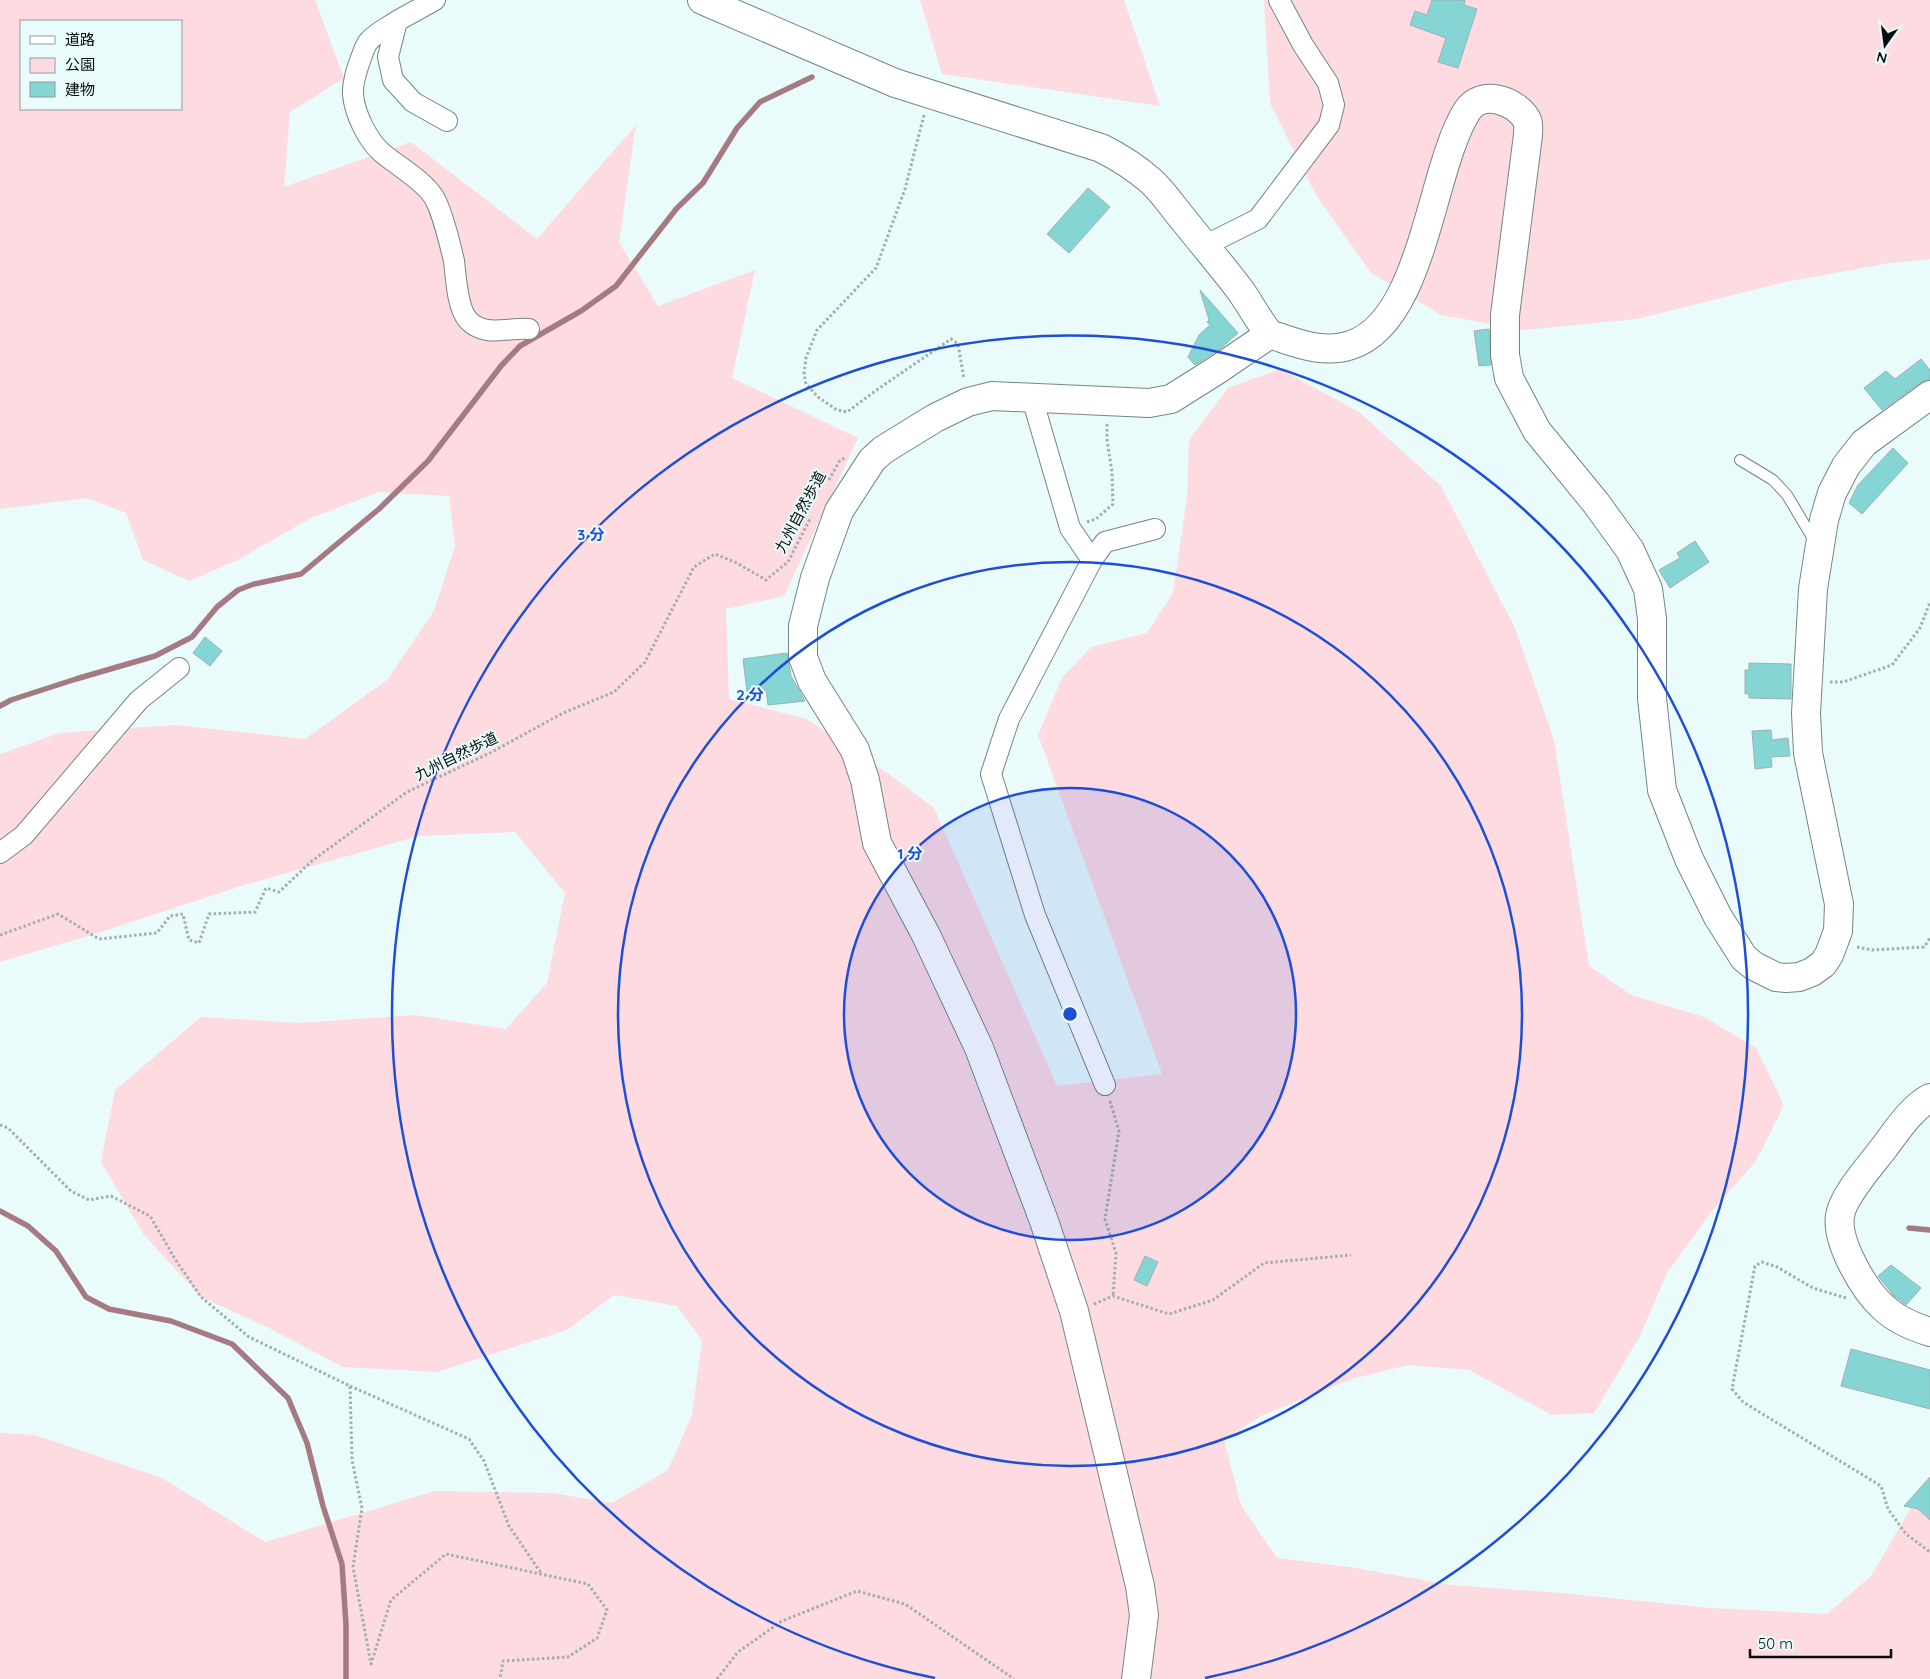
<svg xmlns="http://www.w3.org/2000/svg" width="1930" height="1679" font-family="Quicksand,'Noto Sans JP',sans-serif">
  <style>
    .green { fill: #fddbe1; fill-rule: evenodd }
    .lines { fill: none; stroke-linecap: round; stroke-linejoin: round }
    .stream { stroke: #a57a83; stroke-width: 5.5 }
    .building { fill: #84d5d4; stroke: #a0b0b0 }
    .lane-casing { stroke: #758585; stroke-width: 12 }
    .street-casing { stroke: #758585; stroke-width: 22 }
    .secondary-casing { stroke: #758585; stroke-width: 30 }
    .path { stroke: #a0afae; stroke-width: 3; stroke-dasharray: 2.5 2.5; stroke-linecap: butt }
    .lane { stroke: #fff; stroke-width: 10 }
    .street { stroke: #fff; stroke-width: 20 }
    .secondary { stroke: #fff; stroke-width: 28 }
    .ring { fill: none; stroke: #1d4ed8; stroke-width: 2.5 }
    .labels { text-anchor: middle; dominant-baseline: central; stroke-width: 4; stroke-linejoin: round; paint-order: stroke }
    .street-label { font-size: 15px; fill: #070d0d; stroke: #e9fbfa }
    .centre { fill: #1d4ed8; stroke: #e9fbfa; stroke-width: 2.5 }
    .ring-label { font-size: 15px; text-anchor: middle; font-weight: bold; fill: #1d4ed8; stroke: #e9fbfa; stroke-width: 4; stroke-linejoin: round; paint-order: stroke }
  </style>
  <rect width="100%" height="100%" fill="#e9fbfa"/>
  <!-- green -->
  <path class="green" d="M 0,0 L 315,0 L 344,78 L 290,112 L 284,187 L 411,142 L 537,239 L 636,125 L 619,242 L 658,306 L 755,270 L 732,378 L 858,438 L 784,596 L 726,609 L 729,699 L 807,719 L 890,775 L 934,808 L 1057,1086 L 1162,1074 L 1038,735 L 1062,678 L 1091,647 L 1147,633 L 1173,593 L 1187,497 L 1189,440 L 1228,388 L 1280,369 L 1359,412 L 1441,486 L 1515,628 L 1554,740 L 1589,966 L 1631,995 L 1704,1017 L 1756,1048 L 1784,1105 L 1756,1161 L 1711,1212 L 1667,1273 L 1640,1336 L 1594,1413 L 1552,1415 L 1469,1370 L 1408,1365 L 1352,1379 L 1261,1416 L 1224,1440 L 1241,1505 L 1277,1558 L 1350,1567 L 1450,1585 L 1561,1593 L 1711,1608 L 1827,1614 L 1871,1576 L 1919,1494 L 1930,1490 L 1930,1679 L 0,1679 L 0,1433 L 35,1435 L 162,1478 L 265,1542 L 435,1491 L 553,1493 L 612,1503 L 668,1470 L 692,1415 L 702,1341 L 677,1306 L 614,1295 L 567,1330 L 437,1372 L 343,1367 L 269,1328 L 201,1297 L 144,1235 L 101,1162 L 115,1090 L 201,1017 L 299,1023 L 415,1015 L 506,1029 L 547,983 L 565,893 L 515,832 L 419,836 L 244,885 L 98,933 L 0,962 L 0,754 L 60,733 L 176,725 L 305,739 L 387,680 L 434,611 L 455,546 L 449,496 L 379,492 L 311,518 L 238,560 L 189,581 L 143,560 L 126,513 L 87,498 L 0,509 ZM 21,21 L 181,21 L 181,109 L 21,109 Z
    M 920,0 L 1124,0 L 1160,106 L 942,74 Z
    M 1264,0 L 1930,0 L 1930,259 L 1890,263 L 1785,282 L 1637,319 L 1524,330 L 1441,315 L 1371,273 L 1316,195 L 1270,103 Z"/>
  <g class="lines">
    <!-- stream -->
    <path class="stream" d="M 0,706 L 11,700 L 76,679 L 155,656 L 192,637 L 217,607 L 238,590 L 254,584 L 301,574 L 379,509 L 428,461 L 501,366 L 520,346 L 581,311 L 616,286 L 677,208 L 703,183 L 737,128 L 760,102 L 812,77
      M 0,1211 L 28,1226 L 56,1251 L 86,1297 L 109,1309 L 171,1321 L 232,1344 L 288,1398 L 307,1443 L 323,1506 L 342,1564 L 346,1625 L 346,1679
      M 1909,1228 L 1930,1230"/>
  </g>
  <!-- building -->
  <path class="building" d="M 1432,0 L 1465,0 L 1464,5 L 1477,9 L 1458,68 L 1438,62 L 1446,38 L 1410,25 L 1415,11 L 1427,15 Z
    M 1088,188 L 1110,207 L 1069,253 L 1047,234 Z
    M 1200,290 L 1238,333 L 1220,349 L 1195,365 L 1188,357 L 1199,335 L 1210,325 L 1207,322 L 1209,320 Z
    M 1489,329 L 1491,365 L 1479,366 L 1474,331 Z
    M 1921,359 L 1930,370 L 1930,379 L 1921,382 L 1882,410 L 1864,388 L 1886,371 L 1895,379 Z
    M 1893,448 L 1908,463 L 1862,514 L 1849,503 L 1858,485 Z
    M 1695,541 L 1709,562 L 1670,588 L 1659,570 L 1680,558 L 1677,553 Z
    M 205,637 L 222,651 L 210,666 L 193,653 Z
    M 787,653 L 791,676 L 805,701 L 768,705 L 766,690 L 747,692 L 743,659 Z
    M 1749,663 L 1791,664 L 1791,699 L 1749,698 L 1749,694 L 1745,694 L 1745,670 L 1749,670 Z
    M 1771,730 L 1772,740 L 1788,738 L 1790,756 L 1771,757 L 1772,767 L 1755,769 L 1752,731 Z
    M 1145,1256 L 1158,1262 L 1147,1286 L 1134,1280 Z
    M 1891,1265 L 1921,1288 L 1906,1305 L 1894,1296 L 1878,1276 Z
    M 1851,1349 L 1930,1370 L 1930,1409 L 1841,1386 Z
    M 1930,1477 L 1930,1520 L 1918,1509 L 1904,1506 Z"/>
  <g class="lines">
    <defs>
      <path id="lane" d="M 1740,460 L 1773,480 L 1787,495 L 1815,542"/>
      <path id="street" d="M 435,0 L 397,21 L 388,57 L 393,80 L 413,102 L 447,121
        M 397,21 C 388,27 376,33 369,41 C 365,45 363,53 361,58 C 357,69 352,83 353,95 C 355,114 367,139 381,152 C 396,165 423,180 433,196 C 441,207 451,248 454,261 C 456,277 457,308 468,320 C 485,338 508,327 529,329
        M 1204,246 L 1258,219 L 1329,125 L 1334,105 L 1328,83 L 1303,45 L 1279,0
        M 1032,398 L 1070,528 L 1092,560 L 1009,719 L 991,774 L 1035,915 L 1105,1085
        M 1092,560 L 1105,542 L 1155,529
        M 0,853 L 24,835 L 139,700 L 179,668"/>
      <path id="secondary" d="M 702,0 L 895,83 L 1101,148 C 1119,157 1136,168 1151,181 C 1163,192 1173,207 1183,219 C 1202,243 1222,266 1240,290 C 1247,299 1263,328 1270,334 C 1273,336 1280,337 1284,339 C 1305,346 1328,353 1351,345 C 1424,321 1430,170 1467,111 C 1481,89 1516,100 1527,120 C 1529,124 1528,130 1528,135 L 1505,315 L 1505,355 L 1509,378 L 1537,431 L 1596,503 L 1630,550 L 1648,589 L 1652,619 L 1652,698 L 1662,790 L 1689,859 L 1718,917 L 1744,958 L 1754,966 L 1776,977 L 1786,978 L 1799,977 L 1812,972 L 1823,964 L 1829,955 L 1838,931 L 1839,904 L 1808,753 L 1806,713 L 1813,589 L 1824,520 L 1832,493 L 1846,466 L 1864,443 L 1930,395
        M 1930,1098 C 1911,1108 1896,1132 1883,1149 C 1871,1165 1842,1197 1840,1216 C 1836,1242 1864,1290 1883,1307 C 1895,1319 1914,1327 1930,1332
        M 1136,1679 L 1144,1615 L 1140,1586 L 1074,1311 L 1044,1221 L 979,1048 L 926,935 L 877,843 L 865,780 L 855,750 L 812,681 L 803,657 L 803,626 L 815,578 L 839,511 L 872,460 L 883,450 L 935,418 L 968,402 L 992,396 L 1149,403 L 1171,399 L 1217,370 L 1270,334"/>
    </defs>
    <!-- lane casing -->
    <use href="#lane" class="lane-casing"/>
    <!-- street casing -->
    <use href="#street" class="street-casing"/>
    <!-- secondary casing -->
    <use href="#secondary" class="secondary-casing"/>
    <!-- path -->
    <path class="path" d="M 924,115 L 905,189 L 876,268 L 817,330 L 806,358 L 804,374 L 806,384 L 818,397 L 837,410 L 847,412 L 878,389 L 951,339 L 958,344 L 964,379
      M 829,480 L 840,460 L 845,458
      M 1087,522 L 1096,519 L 1113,504 L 1112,472 L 1107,440 L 1107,422
      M 1830,682 L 1843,682 L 1892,665 L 1920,628 L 1930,602
      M 0,935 L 58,914 L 99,939 L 157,933 L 170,916 L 183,914 L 189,940 L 199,943 L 209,914 L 255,912 L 266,888 L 279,892 L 313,860 L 407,792 L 490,753 L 563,713 L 614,692 L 645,662 L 694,567 L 715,554 L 737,563 L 766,580 L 788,562 L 811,517
      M 1857,947 L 1872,950 L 1924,947 L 1930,938
      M 1110,1101 L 1119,1131 L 1105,1219 L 1116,1253 L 1113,1296
      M 0,1125 L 8,1128 L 71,1191 L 89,1200 L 111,1196 L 150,1216 L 175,1259 L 201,1297 L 249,1337 L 350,1386 L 352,1460 L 362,1508 L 353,1567 L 371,1664 L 391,1600 L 446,1554 L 588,1584 L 607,1610 L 597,1638 L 568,1657 L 503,1661 L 500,1679
      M 1846,1298 L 1813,1288 L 1777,1267 L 1762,1262 L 1755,1266 L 1732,1389 L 1743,1402 L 1881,1486 L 1888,1509 L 1906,1534 L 1930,1552
      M 1094,1304 L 1113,1296 L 1169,1314 L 1213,1300 L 1264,1263 L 1351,1255
      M 350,1386 L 469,1439 L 484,1461 L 509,1526 L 541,1573
      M 717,1679 L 738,1652 L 782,1621 L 857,1591 L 905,1604 L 1014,1679"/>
    <!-- lane -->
    <use href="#lane" class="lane"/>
    <!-- street -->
    <use href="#street" class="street"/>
    <!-- secondary -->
    <use href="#secondary" class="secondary"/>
  </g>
  <!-- distance rings -->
  <circle cx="1070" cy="1014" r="226" fill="#1d4ed8" fill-opacity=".12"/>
  <g class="ring">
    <circle cx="1070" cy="1014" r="226"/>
    <circle cx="1070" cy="1014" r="452"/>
    <path d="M935 1678A678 678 0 1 1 1205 1678"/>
  </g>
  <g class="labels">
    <!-- street labels -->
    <g class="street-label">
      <text transform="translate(800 512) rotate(-62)">九州自然歩道</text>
      <text transform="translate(456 756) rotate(-26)">九州自然歩道</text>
    </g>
  </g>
  <circle cx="1070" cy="1014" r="8" class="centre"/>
  <g class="ring-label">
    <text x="591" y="540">3 分</text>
    <text x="750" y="700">2 分</text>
    <text x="910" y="859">1 分</text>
  </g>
  <!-- legend -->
  <rect x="20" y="20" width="162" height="90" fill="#e9fbfa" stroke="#8f9c9b"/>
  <rect x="30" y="36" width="25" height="8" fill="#ffffff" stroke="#8f9c9b"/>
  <text x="65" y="45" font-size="15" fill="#070d0d">道路</text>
  <rect x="30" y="58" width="25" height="15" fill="#fddbe1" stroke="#8f9c9b"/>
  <text x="65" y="70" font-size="15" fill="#070d0d">公園</text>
  <rect x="30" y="82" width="25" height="15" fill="#84d5d4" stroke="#8f9c9b"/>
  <text x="65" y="95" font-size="15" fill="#070d0d">建物</text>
  <!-- north arrow -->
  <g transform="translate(1885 45) rotate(194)" stroke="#e9fbfa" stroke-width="4" paint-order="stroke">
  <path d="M0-4L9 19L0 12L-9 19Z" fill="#070d0d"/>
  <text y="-8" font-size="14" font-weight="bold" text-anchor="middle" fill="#070d0d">N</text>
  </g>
  <!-- scale -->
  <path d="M1750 1649v8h141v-8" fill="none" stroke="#070d0d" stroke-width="2.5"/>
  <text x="1758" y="1649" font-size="15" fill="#070d0d" stroke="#e9fbfa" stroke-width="4" paint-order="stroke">50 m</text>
</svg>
